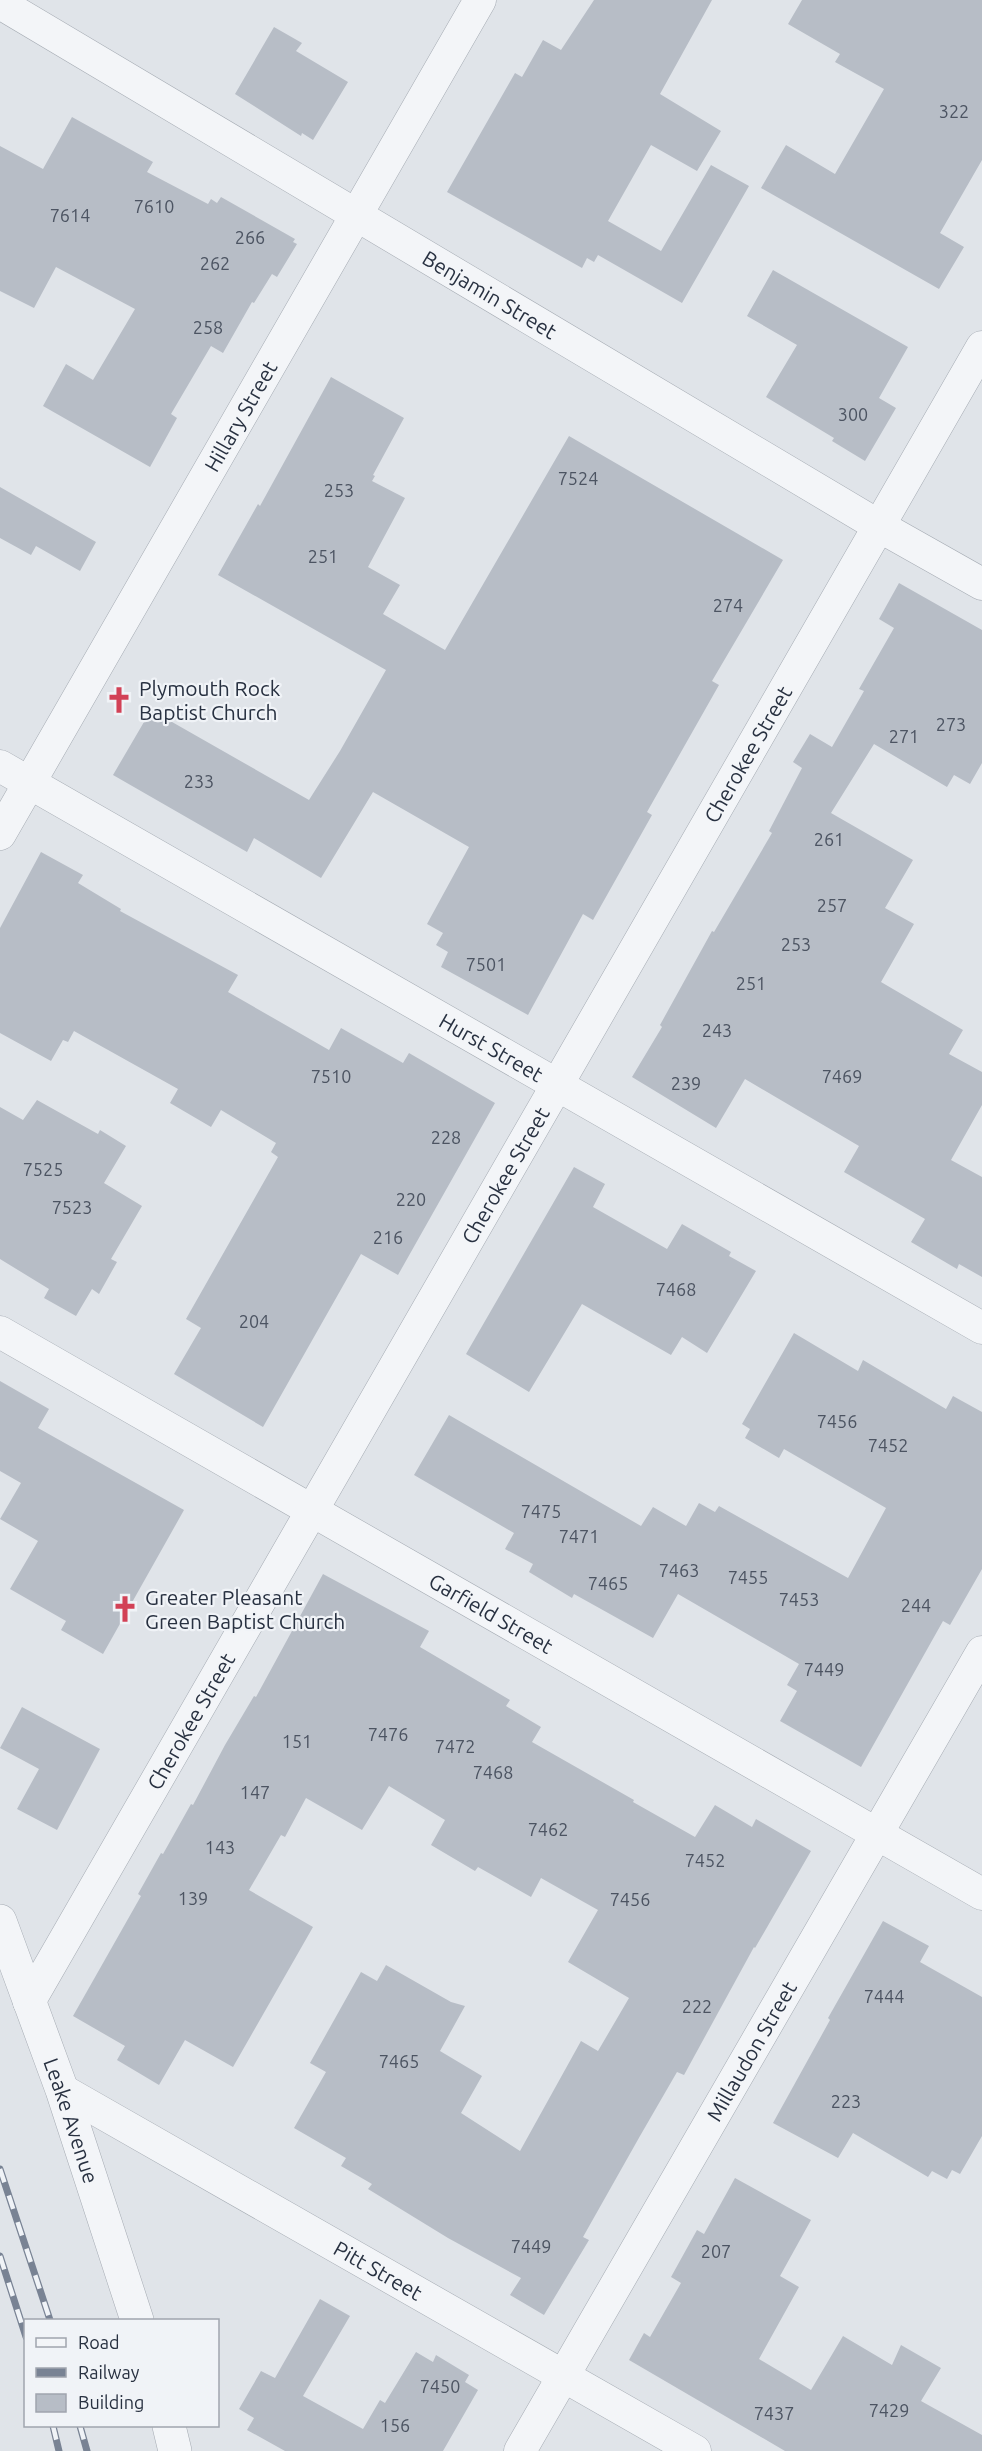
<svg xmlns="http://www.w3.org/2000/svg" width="982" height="2451" font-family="Ubuntu,sans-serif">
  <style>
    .building { fill: #b7bdc6 }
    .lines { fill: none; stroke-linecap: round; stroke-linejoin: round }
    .minor-casing { stroke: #a5abb3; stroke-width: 33 }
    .tertiary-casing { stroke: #a5abb3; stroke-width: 34 }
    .minor { stroke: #f3f5f8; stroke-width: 32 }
    .tertiary { stroke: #f3f5f8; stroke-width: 33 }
    .rail-casing { stroke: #798394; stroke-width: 7 }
    .rail { stroke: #f0f3f7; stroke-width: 4.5; stroke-dasharray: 14; stroke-linecap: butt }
    .labels { text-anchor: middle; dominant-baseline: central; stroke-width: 4.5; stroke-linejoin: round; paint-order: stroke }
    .number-label { font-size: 18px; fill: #4c5462 }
    .street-label { font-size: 21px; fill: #283141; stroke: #f0f3f7 }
    .poi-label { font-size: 21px; fill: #283141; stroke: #f0f3f7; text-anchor: start }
  </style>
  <rect width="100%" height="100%" fill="#e0e4e9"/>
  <!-- building -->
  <path class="building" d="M 594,0 L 712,0 L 660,94 L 721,131 L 697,171 L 651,145 L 608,221 L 661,251 L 711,165 L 749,186 L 682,303 L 598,255 L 594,262 L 587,258 L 582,268 L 447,192 L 515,73 L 522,77 L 543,40 L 561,50 Z
    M 802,0 L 982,0 L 982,160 L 940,233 L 964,247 L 939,289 L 761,188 L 786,145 L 835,174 L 884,89 L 835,62 L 840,54 L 788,24 Z
    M 274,27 L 302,43 L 296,51 L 348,82 L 313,140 L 302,133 L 301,136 L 235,94 Z
    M 72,117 L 153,162 L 147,172 L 208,204 L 211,199 L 217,203 L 221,197 L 295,239 L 293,242 L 297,244 L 277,277 L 272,274 L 254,303 L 252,302 L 223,353 L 211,346 L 171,414 L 177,418 L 150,467 L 43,406 L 66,364 L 93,380 L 135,309 L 56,267 L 34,308 L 0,291 L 0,146 L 43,169 Z
    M 773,270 L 908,347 L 879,398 L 896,408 L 865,461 L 832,441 L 834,438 L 766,397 L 797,345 L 747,316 Z
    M 331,377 L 404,418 L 373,475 L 375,476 L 372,481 L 405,498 L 368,567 L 400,585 L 383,614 L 445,650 L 569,436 L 783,560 L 712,681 L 719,685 L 647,812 L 652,815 L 593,920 L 583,914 L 528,1015 L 441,967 L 448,952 L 436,945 L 443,933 L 427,924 L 469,847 L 373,792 L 321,878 L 254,838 L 247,852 L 113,775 L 151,710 L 309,800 L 340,751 L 386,670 L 218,575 L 258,504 L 260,506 Z
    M 0,487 L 96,542 L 80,571 L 36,546 L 31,555 L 0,538 Z
    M 899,583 L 982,630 L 982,763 L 970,784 L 954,775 L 947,787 L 874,744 L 831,813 L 913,860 L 885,908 L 914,924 L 881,982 L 963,1030 L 949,1054 L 982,1072 L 982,1105 L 951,1160 L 982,1177 L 982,1277 L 959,1264 L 957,1269 L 911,1242 L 925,1219 L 844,1172 L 859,1146 L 745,1079 L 716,1128 L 632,1077 L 662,1027 L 660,1025 L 712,931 L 714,932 L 772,833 L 769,831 L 802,768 L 793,762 L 810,734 L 832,747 L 864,691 L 859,689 L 894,628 L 879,619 Z
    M 41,852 L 83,875 L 78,883 L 121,909 L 120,911 L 238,975 L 228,992 L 329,1050 L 341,1028 L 403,1063 L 409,1053 L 495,1103 L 398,1275 L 361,1254 L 263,1427 L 174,1374 L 201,1328 L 186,1319 L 278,1157 L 271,1152 L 276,1143 L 221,1110 L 211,1127 L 170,1103 L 178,1089 L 74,1031 L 68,1042 L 63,1040 L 51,1061 L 0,1033 L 0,928 Z
    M 37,1100 L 98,1134 L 100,1130 L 126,1146 L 104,1183 L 142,1206 L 111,1259 L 117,1262 L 99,1294 L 92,1289 L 76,1316 L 44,1298 L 49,1289 L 0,1259 L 0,1107 L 23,1120 Z
    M 574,1167 L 605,1184 L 593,1207 L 667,1249 L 682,1224 L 731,1252 L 729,1256 L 756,1271 L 707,1353 L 682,1337 L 671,1355 L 582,1304 L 529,1392 L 466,1354 Z
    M 794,1333 L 858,1371 L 863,1360 L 946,1409 L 953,1396 L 982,1412 L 982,1569 L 950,1625 L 943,1621 L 861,1767 L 780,1721 L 797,1691 L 787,1685 L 799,1664 L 678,1594 L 653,1638 L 574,1594 L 572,1598 L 529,1572 L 533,1564 L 505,1549 L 514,1533 L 414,1475 L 449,1415 L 641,1526 L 653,1507 L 686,1526 L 699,1503 L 715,1512 L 719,1506 L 848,1578 L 886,1508 L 784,1449 L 779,1458 L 745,1438 L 750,1429 L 742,1424 Z
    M 0,1381 L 49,1409 L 38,1428 L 184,1510 L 103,1654 L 61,1630 L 66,1621 L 10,1589 L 38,1541 L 0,1519 L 21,1483 L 0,1471 Z
    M 323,1574 L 429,1631 L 420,1647 L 510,1700 L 506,1706 L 541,1727 L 532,1742 L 634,1800 L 633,1802 L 695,1837 L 715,1805 L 752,1827 L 756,1819 L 811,1851 L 755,1948 L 754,1947 L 684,2075 L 677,2072 L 640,2136 L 583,2237 L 589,2240 L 544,2315 L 510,2295 L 521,2278 L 448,2238 L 368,2189 L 372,2184 L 341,2166 L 346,2158 L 294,2128 L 326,2072 L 310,2063 L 361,1972 L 377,1981 L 386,1965 L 451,2002 L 465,2006 L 440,2051 L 482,2076 L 461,2113 L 520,2151 L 581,2041 L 598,2051 L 629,1998 L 568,1962 L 598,1910 L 541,1878 L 531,1897 L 478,1867 L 475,1871 L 431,1845 L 445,1820 L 389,1786 L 362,1830 L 306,1798 L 285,1837 L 281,1835 L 249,1890 L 313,1927 L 233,2067 L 185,2040 L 159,2085 L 117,2060 L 125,2046 L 73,2016 L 141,1896 L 138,1894 L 161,1853 L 163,1854 L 191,1804 L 193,1805 L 225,1745 L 254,1696 L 256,1697 Z
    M 22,1707 L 100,1749 L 57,1830 L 17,1809 L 39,1769 L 0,1748 Z
    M 883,1921 L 929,1946 L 920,1962 L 982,1997 L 982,2136 L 960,2174 L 952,2170 L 947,2179 L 932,2171 L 928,2177 L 853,2133 L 838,2158 L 773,2123 L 830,2020 L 828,2018 Z
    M 735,2178 L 811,2220 L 780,2276 L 799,2287 L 759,2359 L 811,2390 L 843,2336 L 892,2365 L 901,2345 L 941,2368 L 921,2401 L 982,2435 L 982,2451 L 785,2451 L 629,2360 L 644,2333 L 650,2337 L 681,2283 L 671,2277 L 697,2230 L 704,2234 Z
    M 320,2299 L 350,2316 L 303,2396 L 363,2429 L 380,2400 L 385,2403 L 416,2352 L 433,2362 L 436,2355 L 469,2375 L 465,2382 L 478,2390 L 443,2451 L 285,2451 L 247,2430 L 254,2418 L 239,2409 L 261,2371 L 275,2378 Z"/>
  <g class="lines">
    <defs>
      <g id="minor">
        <path id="s1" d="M 0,3 L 879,526 L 982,584"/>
        <path id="s2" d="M 0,766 L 982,1328"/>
        <path id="s3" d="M 0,834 L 480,0"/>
        <path id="s4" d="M 0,1332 L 982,1894"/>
        <path id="s5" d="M 29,2002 L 982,347"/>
        <path id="s6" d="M 62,2090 L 695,2451"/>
        <path id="s7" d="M 520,2451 L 982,1652"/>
      </g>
      <g id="tertiary">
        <path id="s8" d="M 0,1921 L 62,2090 L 137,2320"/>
        <path d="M 169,2426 L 175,2451"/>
      </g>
    </defs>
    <!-- minor casing -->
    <use href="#minor" class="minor-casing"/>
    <!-- tertiary casing -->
    <use href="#tertiary" class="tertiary-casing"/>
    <!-- minor -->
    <use href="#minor" class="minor"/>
    <!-- tertiary -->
    <use href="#tertiary" class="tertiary"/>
    <defs>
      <path id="rail" d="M 0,2169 L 50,2320
        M 0,2256 L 26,2337
        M 53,2426 L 59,2451
        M 80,2426 L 87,2451"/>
    </defs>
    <!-- rail casing -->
    <use href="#rail" class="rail-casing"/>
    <!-- rail -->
    <use href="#rail" class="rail"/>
  </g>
  <!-- icons -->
  <defs>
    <symbol id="church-bare" viewBox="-9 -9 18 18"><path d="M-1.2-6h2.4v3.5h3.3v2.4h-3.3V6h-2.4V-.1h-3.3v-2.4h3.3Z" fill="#d24156" stroke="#f0f3f7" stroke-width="2.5" paint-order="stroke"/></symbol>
  </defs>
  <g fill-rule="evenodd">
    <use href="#church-bare" x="100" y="681" width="38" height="38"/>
    <use href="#church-bare" x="106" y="1590" width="38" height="38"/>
  </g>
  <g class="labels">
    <!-- number labels -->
    <g class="number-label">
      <text x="954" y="111">322</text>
      <text x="154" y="206">7610</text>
      <text x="70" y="215">7614</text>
      <text x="250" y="237">266</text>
      <text x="215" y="263">262</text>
      <text x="208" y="327">258</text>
      <text x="853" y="414">300</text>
      <text x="578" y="478">7524</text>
      <text x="339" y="490">253</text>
      <text x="323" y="556">251</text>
      <text x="728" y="605">274</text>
      <text x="951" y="724">273</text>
      <text x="904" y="736">271</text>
      <text x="199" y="781">233</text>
      <text x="829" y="839">261</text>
      <text x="832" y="905">257</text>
      <text x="796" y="944">253</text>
      <text x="486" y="964">7501</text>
      <text x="751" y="983">251</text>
      <text x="717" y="1030">243</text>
      <text x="331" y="1076">7510</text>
      <text x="842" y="1076">7469</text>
      <text x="686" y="1083">239</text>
      <text x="446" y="1137">228</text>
      <text x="43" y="1169">7525</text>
      <text x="411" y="1199">220</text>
      <text x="72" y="1207">7523</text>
      <text x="388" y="1237">216</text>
      <text x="676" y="1289">7468</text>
      <text x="254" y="1321">204</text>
      <text x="837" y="1421">7456</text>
      <text x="888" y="1445">7452</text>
      <text x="541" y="1511">7475</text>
      <text x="579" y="1536">7471</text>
      <text x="679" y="1570">7463</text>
      <text x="748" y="1577">7455</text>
      <text x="608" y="1583">7465</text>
      <text x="799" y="1599">7453</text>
      <text x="916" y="1605">244</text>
      <text x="824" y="1669">7449</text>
      <text x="388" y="1734">7476</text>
      <text x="297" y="1741">151</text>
      <text x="455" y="1746">7472</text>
      <text x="493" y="1772">7468</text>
      <text x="255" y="1792">147</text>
      <text x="548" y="1829">7462</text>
      <text x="220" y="1847">143</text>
      <text x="705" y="1860">7452</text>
      <text x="193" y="1898">139</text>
      <text x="630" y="1899">7456</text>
      <text x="884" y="1996">7444</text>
      <text x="697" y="2006">222</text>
      <text x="399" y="2061">7465</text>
      <text x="846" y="2101">223</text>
      <text x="531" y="2246">7449</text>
      <text x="716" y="2251">207</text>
      <text x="440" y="2386">7450</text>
      <text x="889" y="2410">7429</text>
      <text x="774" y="2413">7437</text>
      <text x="395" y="2425">156</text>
    </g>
    <!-- street labels -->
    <g class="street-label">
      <text stroke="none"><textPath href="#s1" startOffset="570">Benjamin Street</textPath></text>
      <text stroke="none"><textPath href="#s3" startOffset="482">Hillary Street</textPath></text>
      <text stroke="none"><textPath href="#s5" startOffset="1440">Cherokee Street</textPath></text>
      <text stroke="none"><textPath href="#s2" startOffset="566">Hurst Street</textPath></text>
      <text stroke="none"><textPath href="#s5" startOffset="954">Cherokee Street</textPath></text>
      <text stroke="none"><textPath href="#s4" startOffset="566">Garfield Street</textPath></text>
      <text stroke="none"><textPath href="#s5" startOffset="324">Cherokee Street</textPath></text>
      <text stroke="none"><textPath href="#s7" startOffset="462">Millaudon Street</textPath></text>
      <text stroke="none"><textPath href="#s8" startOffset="212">Leake Avenue</textPath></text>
      <text stroke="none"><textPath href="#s6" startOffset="364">Pitt Street</textPath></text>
    </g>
    <!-- poi labels -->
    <g class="poi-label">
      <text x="139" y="688">Plymouth Rock<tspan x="139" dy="24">Baptist Church</tspan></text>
      <text x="145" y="1597">Greater Pleasant<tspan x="145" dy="24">Green Baptist Church</tspan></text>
    </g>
  </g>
  <!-- legend -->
  <rect x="24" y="2319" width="195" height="108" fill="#f0f3f7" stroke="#a0a5ae" stroke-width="1.5"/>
  <rect x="36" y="2338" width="30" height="9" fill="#f3f5f8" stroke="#a0a5ae" stroke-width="1.5"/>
  <text x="78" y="2349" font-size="18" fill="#283141">Road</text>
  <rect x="36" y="2368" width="30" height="9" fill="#798394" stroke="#a0a5ae" stroke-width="1.5"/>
  <text x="78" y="2379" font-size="18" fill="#283141">Railway</text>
  <rect x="36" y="2394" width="30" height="18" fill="#b7bdc6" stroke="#a0a5ae" stroke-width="1.5"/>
  <text x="78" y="2409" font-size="18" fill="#283141">Building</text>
</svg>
